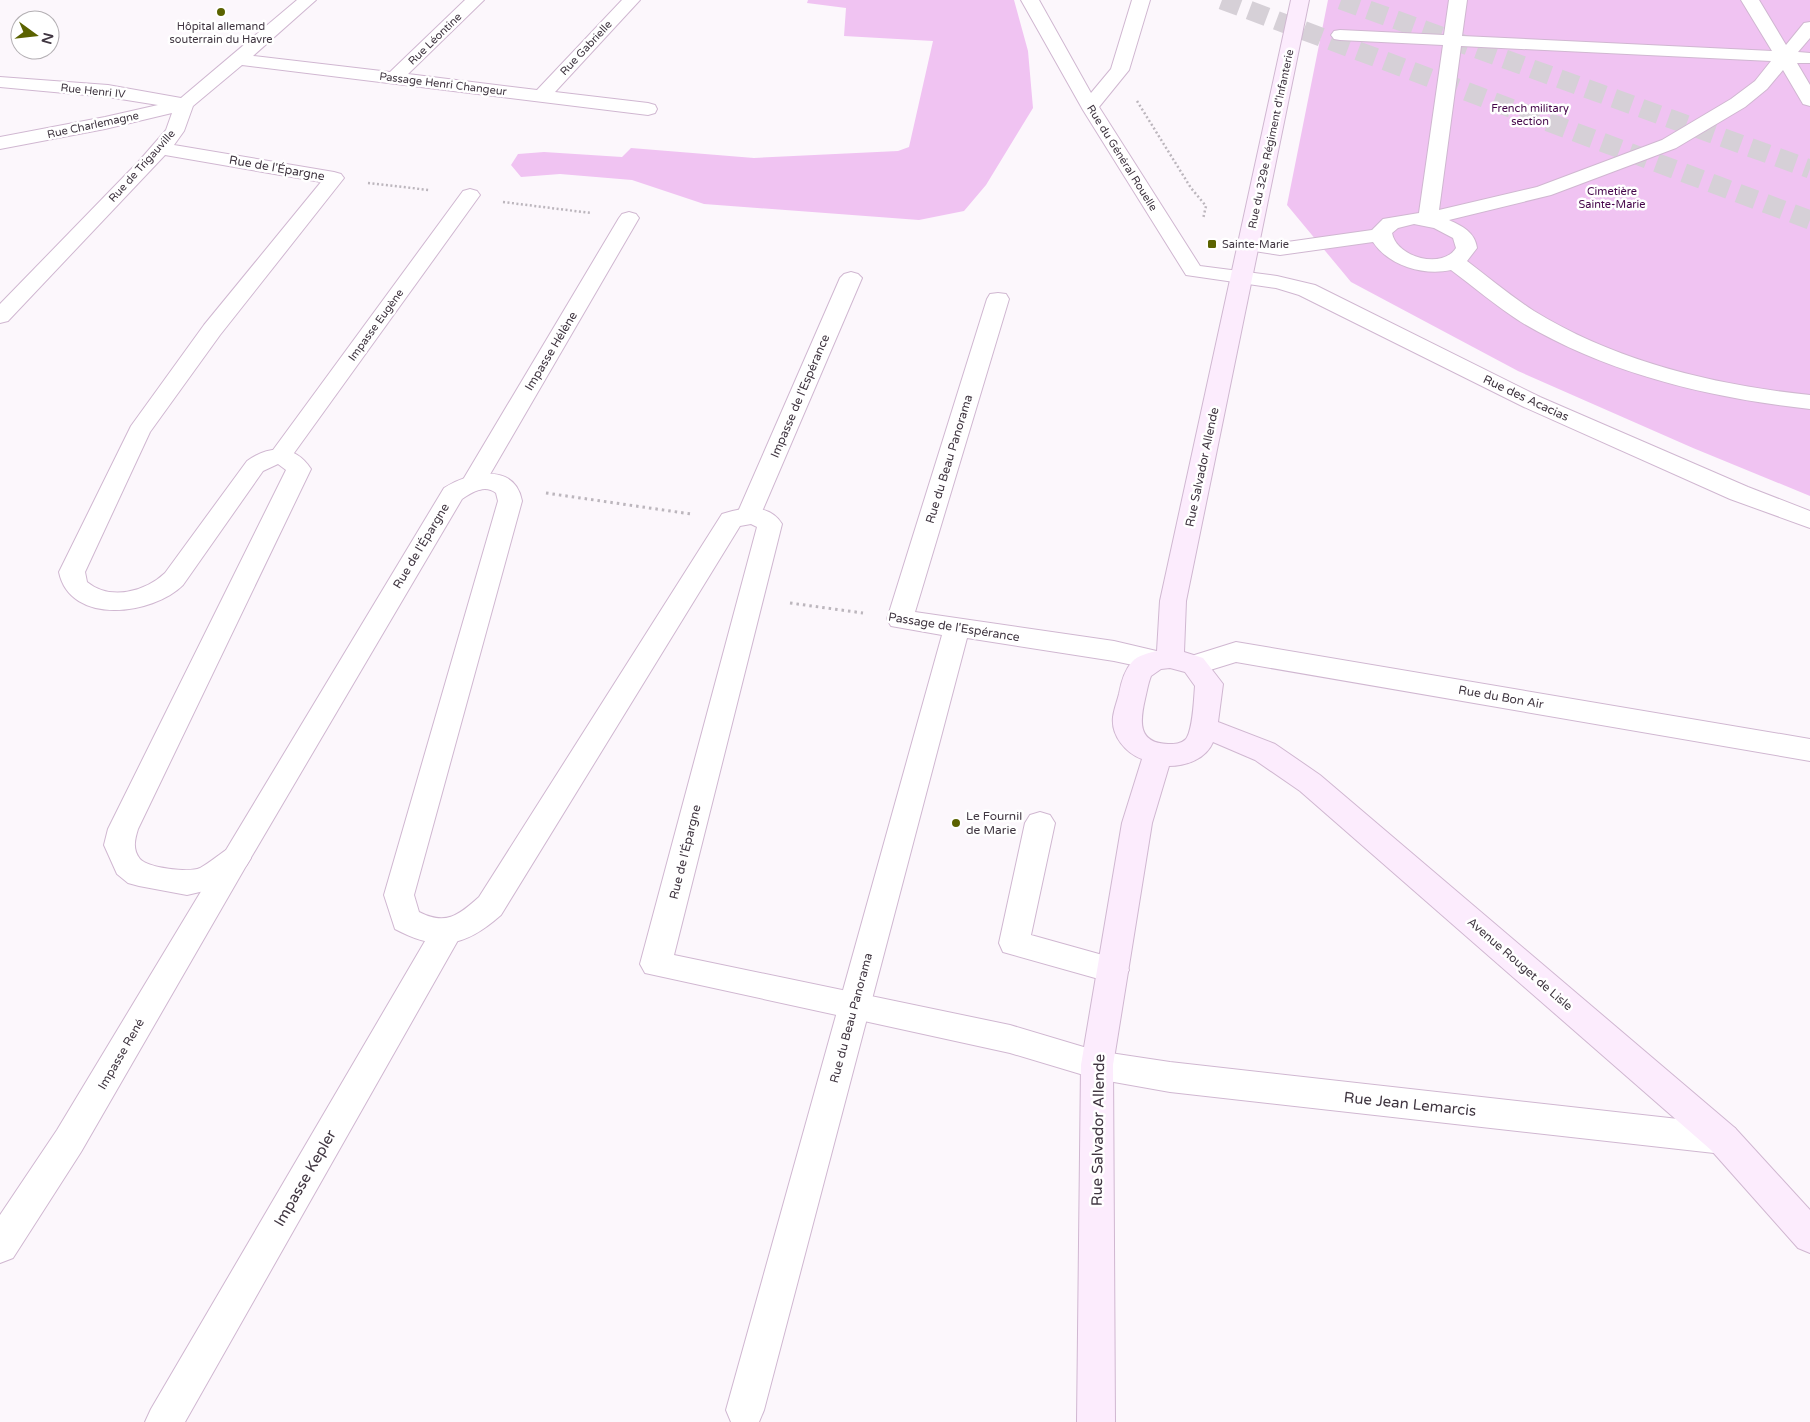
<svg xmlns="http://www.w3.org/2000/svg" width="1810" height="1422" font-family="'Varela Round',sans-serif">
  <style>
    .green { fill: #f0c3f2 }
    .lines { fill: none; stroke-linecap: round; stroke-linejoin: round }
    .secondary-tunnel { stroke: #d6d0d7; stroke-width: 19; stroke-dasharray: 19 10; stroke-linecap: butt }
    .lane-casing { stroke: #d0b7d1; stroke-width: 2 }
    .street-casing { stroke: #d0b7d1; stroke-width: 2 }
    .secondary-casing { stroke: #d0b7d1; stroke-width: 2 }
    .path-far1 { stroke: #bcb6bd; stroke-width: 2.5; stroke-dasharray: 2 2.5; stroke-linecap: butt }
    .path { stroke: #bcb6bd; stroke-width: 3; stroke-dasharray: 2.5 4; stroke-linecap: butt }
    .lane { fill: #fff; fill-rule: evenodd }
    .street { fill: #fff; fill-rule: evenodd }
    .secondary { fill: #fcecfd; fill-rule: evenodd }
    .poi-dot { fill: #5b6200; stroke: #fff; stroke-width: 2 }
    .labels { text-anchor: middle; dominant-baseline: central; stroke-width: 5; stroke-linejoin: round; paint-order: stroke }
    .far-poi-label { font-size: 11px; fill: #403641; stroke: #fff }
    .far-street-label { font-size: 11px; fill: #403641; stroke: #fff }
    .far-park-label { font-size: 11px; fill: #440549; stroke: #fff }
    .street-label { font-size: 12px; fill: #403641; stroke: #fff }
    .poi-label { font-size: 12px; fill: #403641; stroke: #fff; text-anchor: start }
    .near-street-label { font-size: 15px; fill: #403641; stroke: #fff }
  </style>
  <rect width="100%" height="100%" fill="#fcf7fc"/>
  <!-- green -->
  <path class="green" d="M 808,0 L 1014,0 L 1028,51 L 1033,108 L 986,185 L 964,211 L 919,220 L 704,204 L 632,180 L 560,174 L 521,177 L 511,165 L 518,154 L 544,152 L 622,157 L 631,148 L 754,158 L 898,151 L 909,147 L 933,41 L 844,36 L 846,8 L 807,3 Z
    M 1328,0 L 1810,0 L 1810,496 L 1693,448 L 1518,371 L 1351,282 L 1287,205 Z"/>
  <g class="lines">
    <!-- secondary-tunnel -->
    <path class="secondary-tunnel" d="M 1222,0 L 1810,220
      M 1341,0 L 1810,169"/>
    <defs>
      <path id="lane" d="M 1449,0 L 1467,0 L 1462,36 L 1772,51 L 1741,0 L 1759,0 L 1786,45 L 1804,23 L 1810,22 L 1810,38 L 1798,52 L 1810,53 L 1810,63 L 1797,63 L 1810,85 L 1810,106 L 1803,104 L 1783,70 L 1767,89 L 1745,107 L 1676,148 L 1551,195 L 1449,220 C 1462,226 1475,232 1477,248 L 1467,261 C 1489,278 1511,296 1534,311 C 1617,362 1715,385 1810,395 L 1810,409 C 1710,398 1608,374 1521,322 C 1496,306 1474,287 1451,270 C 1424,276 1389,266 1373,242 L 1280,255 L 1241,249 L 1238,245 L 1241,241 L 1248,239 L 1280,243 L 1372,230 L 1383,219 L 1419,213 L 1443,45 L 1340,40 L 1334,39 L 1331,35 L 1334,31 L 1340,30 L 1444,35 ZM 1461,46 L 1771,61 L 1755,81 L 1731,99 L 1662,140 L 1537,187 L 1439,210 ZM 1414,224 L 1434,228 L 1453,238 L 1456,248 C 1442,270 1396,257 1392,233 L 1398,228 Z
        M 470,189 L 477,191 L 480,195 L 289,460 L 281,463 L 273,460 L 269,455 L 273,450 L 463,191 Z
        M 629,212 L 636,214 L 639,218 L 485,483 L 482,489 L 473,491 L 464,489 L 461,483 L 619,218 L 622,214 Z
        M 851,272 L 858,274 L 862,278 L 761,514 L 758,520 L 749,522 L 740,520 L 737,514 L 840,278 L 844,274 Z
        M 998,293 L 1006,294 L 1009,299 L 915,612 L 1114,641 L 1165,653 L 1169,660 L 1165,667 L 1156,670 L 1114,661 L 967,638 L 764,1410 L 759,1422 L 731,1422 L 726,1410 L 942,635 L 891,626 L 887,619 L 987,299 L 990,294 Z
        M 1040,812 L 1050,815 L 1055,823 L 1031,935 L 1124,961 L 1129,970 L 1124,979 L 1113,983 L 1003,952 L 999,943 L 1025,823 L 1030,815 Z
        M 236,846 L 246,850 L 251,858 L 246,866 L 81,1152 L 13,1258 L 0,1263 L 0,1215 L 57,1130 L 226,850 Z
        M 446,920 L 457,924 L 461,933 L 457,942 L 185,1422 L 145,1422 L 151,1409 L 435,924 Z"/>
      <path id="street" d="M 297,0 L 316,0 L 253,56 L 390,72 L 465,0 L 484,0 L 408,74 L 537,90 L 622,0 L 640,0 L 555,92 L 648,103 L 655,105 L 657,109 L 655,113 L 648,115 L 242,65 L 193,106 L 184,131 L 174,145 L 334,172 L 341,174 L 344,178 L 220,335 L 150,432 L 85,572 L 87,582 C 110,601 145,592 165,573 L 247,461 C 269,445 295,444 311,469 L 138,829 C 135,839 132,849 140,859 C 148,868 189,873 200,868 C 209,863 217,856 226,850 L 444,488 C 469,472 515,462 522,501 L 414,895 L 419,912 C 446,926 459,915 479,897 L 722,514 C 742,507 769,503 782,524 L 674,955 L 1010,1025 L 1097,1051 L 1170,1062 L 1723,1124 L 1735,1128 L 1740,1139 L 1735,1150 L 1723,1154 L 1170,1092 L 1097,1079 L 1010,1053 L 645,973 L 640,964 L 757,527 L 751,524 L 740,526 L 501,915 C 465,947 438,952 395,929 L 384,895 L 498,501 L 496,493 C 485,484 472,492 462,499 L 246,866 L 217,888 L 187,895 L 139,886 L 128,883 L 117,874 L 104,845 L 108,829 L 286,470 L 278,464 L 263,471 L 183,585 C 153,615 70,626 59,572 L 131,426 L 204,325 L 321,182 L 165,155 L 8,321 L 0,323 L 0,304 L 139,161 L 166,130 L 172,113 L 105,129 L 0,149 L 0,137 L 105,117 L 158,105 L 108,97 L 0,87 L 0,77 L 108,85 L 181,98 Z
        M 1021,0 L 1039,0 L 1091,93 L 1111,69 L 1132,0 L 1150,0 L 1129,70 L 1099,107 L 1200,266 L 1277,276 L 1315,285 L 1540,397 L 1748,487 L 1810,511 L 1810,528 L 1730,499 L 1524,407 L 1299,295 L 1276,288 L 1186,275 L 1083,110 Z
        M 1236,642 L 1810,739 L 1810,761 L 1236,662 L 1194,675 L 1185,672 L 1181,665 L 1185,658 Z"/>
      <path id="secondary" d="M 1291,0 L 1309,0 L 1186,601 L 1184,652 L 1203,658 L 1223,684 L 1218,722 L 1275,744 L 1320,775 L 1735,1128 L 1810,1210 L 1810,1253 L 1798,1248 L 1711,1150 L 1300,791 L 1255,760 L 1213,742 C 1206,759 1186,766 1169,766 L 1152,823 L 1113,1065 L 1115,1422 L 1077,1422 L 1081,1065 L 1122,823 L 1142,759 C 1126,753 1111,736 1113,717 C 1114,709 1117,702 1119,694 C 1121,683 1124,671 1132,662 C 1138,655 1149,653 1157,651 L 1160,601 ZM 1170,668 L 1185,672 L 1195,686 C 1194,698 1193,730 1186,739 C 1181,744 1174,744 1168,744 C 1137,743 1140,721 1145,699 C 1147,691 1148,683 1151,676 L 1161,669 Z"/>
    </defs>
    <!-- lane casing -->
    <use href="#lane" class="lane-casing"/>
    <!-- street casing -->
    <use href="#street" class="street-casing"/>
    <!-- secondary casing -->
    <use href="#secondary" class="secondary-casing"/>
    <!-- path-far1 -->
    <path class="path-far1" d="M 1137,101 L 1191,188 L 1206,206 L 1203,219
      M 368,183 L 429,190
      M 503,202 L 591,213"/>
    <!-- path -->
    <path class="path" d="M 546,493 L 691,514
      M 790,603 L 863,613"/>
    <!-- lane -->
    <use href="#lane" class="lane"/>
    <!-- street -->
    <use href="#street" class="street"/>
    <!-- secondary -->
    <use href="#secondary" class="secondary"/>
  </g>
  <!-- markers -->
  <g class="poi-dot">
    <circle cx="221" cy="12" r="5"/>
    <rect x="1207" y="239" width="10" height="10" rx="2.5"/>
    <circle cx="956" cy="823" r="5"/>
  </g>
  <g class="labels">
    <!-- far-poi labels -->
    <g class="far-poi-label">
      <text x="221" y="26">Hôpital allemand<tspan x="221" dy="13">souterrain du Havre</tspan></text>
      <text x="1222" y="244" text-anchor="start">Sainte-Marie</text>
    </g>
    <!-- far-street labels -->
    <g class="far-street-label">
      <text transform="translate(435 39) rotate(-44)">Rue Léontine</text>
      <text transform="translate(586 48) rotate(-47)">Rue Gabrielle</text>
      <text transform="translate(443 84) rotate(7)">Passage Henri Changeur</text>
      <text transform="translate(93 91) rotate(6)">Rue Henri IV</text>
      <text transform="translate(93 125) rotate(-12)">Rue Charlemagne</text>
      <text transform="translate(1271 139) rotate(-78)">Rue du 329e Régiment d'Infanterie</text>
      <text transform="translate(1122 158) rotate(58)">Rue du Général Rouelle</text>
      <text transform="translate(142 166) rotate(-48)">Rue de Trigauville</text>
      <text transform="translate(376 325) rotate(-54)">Impasse Eugène</text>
    </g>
    <!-- far-park labels -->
    <g class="far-park-label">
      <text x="1530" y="108">French military<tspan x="1530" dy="13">section</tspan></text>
      <text x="1612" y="191">Cimetière<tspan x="1612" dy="13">Sainte-Marie</tspan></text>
    </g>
    <!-- street labels -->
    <g class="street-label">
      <text transform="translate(277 168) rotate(10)">Rue de l'Épargne</text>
      <text transform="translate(551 351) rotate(-59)">Impasse Hélène</text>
      <text transform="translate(800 396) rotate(-67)">Impasse de l'Espérance</text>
      <text transform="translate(1526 398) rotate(25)">Rue des Acacias</text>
      <text transform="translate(949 459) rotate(-73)">Rue du Beau Panorama</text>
      <text transform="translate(1202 467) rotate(-78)">Rue Salvador Allende</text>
      <text transform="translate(421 546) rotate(-59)">Rue de l'Épargne</text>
      <text transform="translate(954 627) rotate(9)">Passage de l'Espérance</text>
      <text transform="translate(1501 697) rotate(10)">Rue du Bon Air</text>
      <text transform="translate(685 852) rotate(-76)">Rue de l'Épargne</text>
      <text transform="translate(1520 964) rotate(41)">Avenue Rouget de Lisle</text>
      <text transform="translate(851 1018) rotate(-75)">Rue du Beau Panorama</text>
      <text transform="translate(121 1054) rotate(-60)">Impasse René</text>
    </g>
    <!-- poi labels -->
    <g class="poi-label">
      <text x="966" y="816">Le Fournil<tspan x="966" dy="14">de Marie</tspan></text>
    </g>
    <!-- near-street labels -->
    <g class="near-street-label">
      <text transform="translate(1410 1104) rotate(6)">Rue Jean Lemarcis</text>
      <text transform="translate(1098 1130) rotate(-89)">Rue Salvador Allende</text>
      <text transform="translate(305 1178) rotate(-60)">Impasse Kepler</text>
    </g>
  </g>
  <!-- north arrow -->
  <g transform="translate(35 35) rotate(105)"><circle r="24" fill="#ffffff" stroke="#b3afb3"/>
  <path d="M0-4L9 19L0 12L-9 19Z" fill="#5b6200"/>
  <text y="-8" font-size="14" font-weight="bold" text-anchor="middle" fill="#403641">N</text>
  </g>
</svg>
